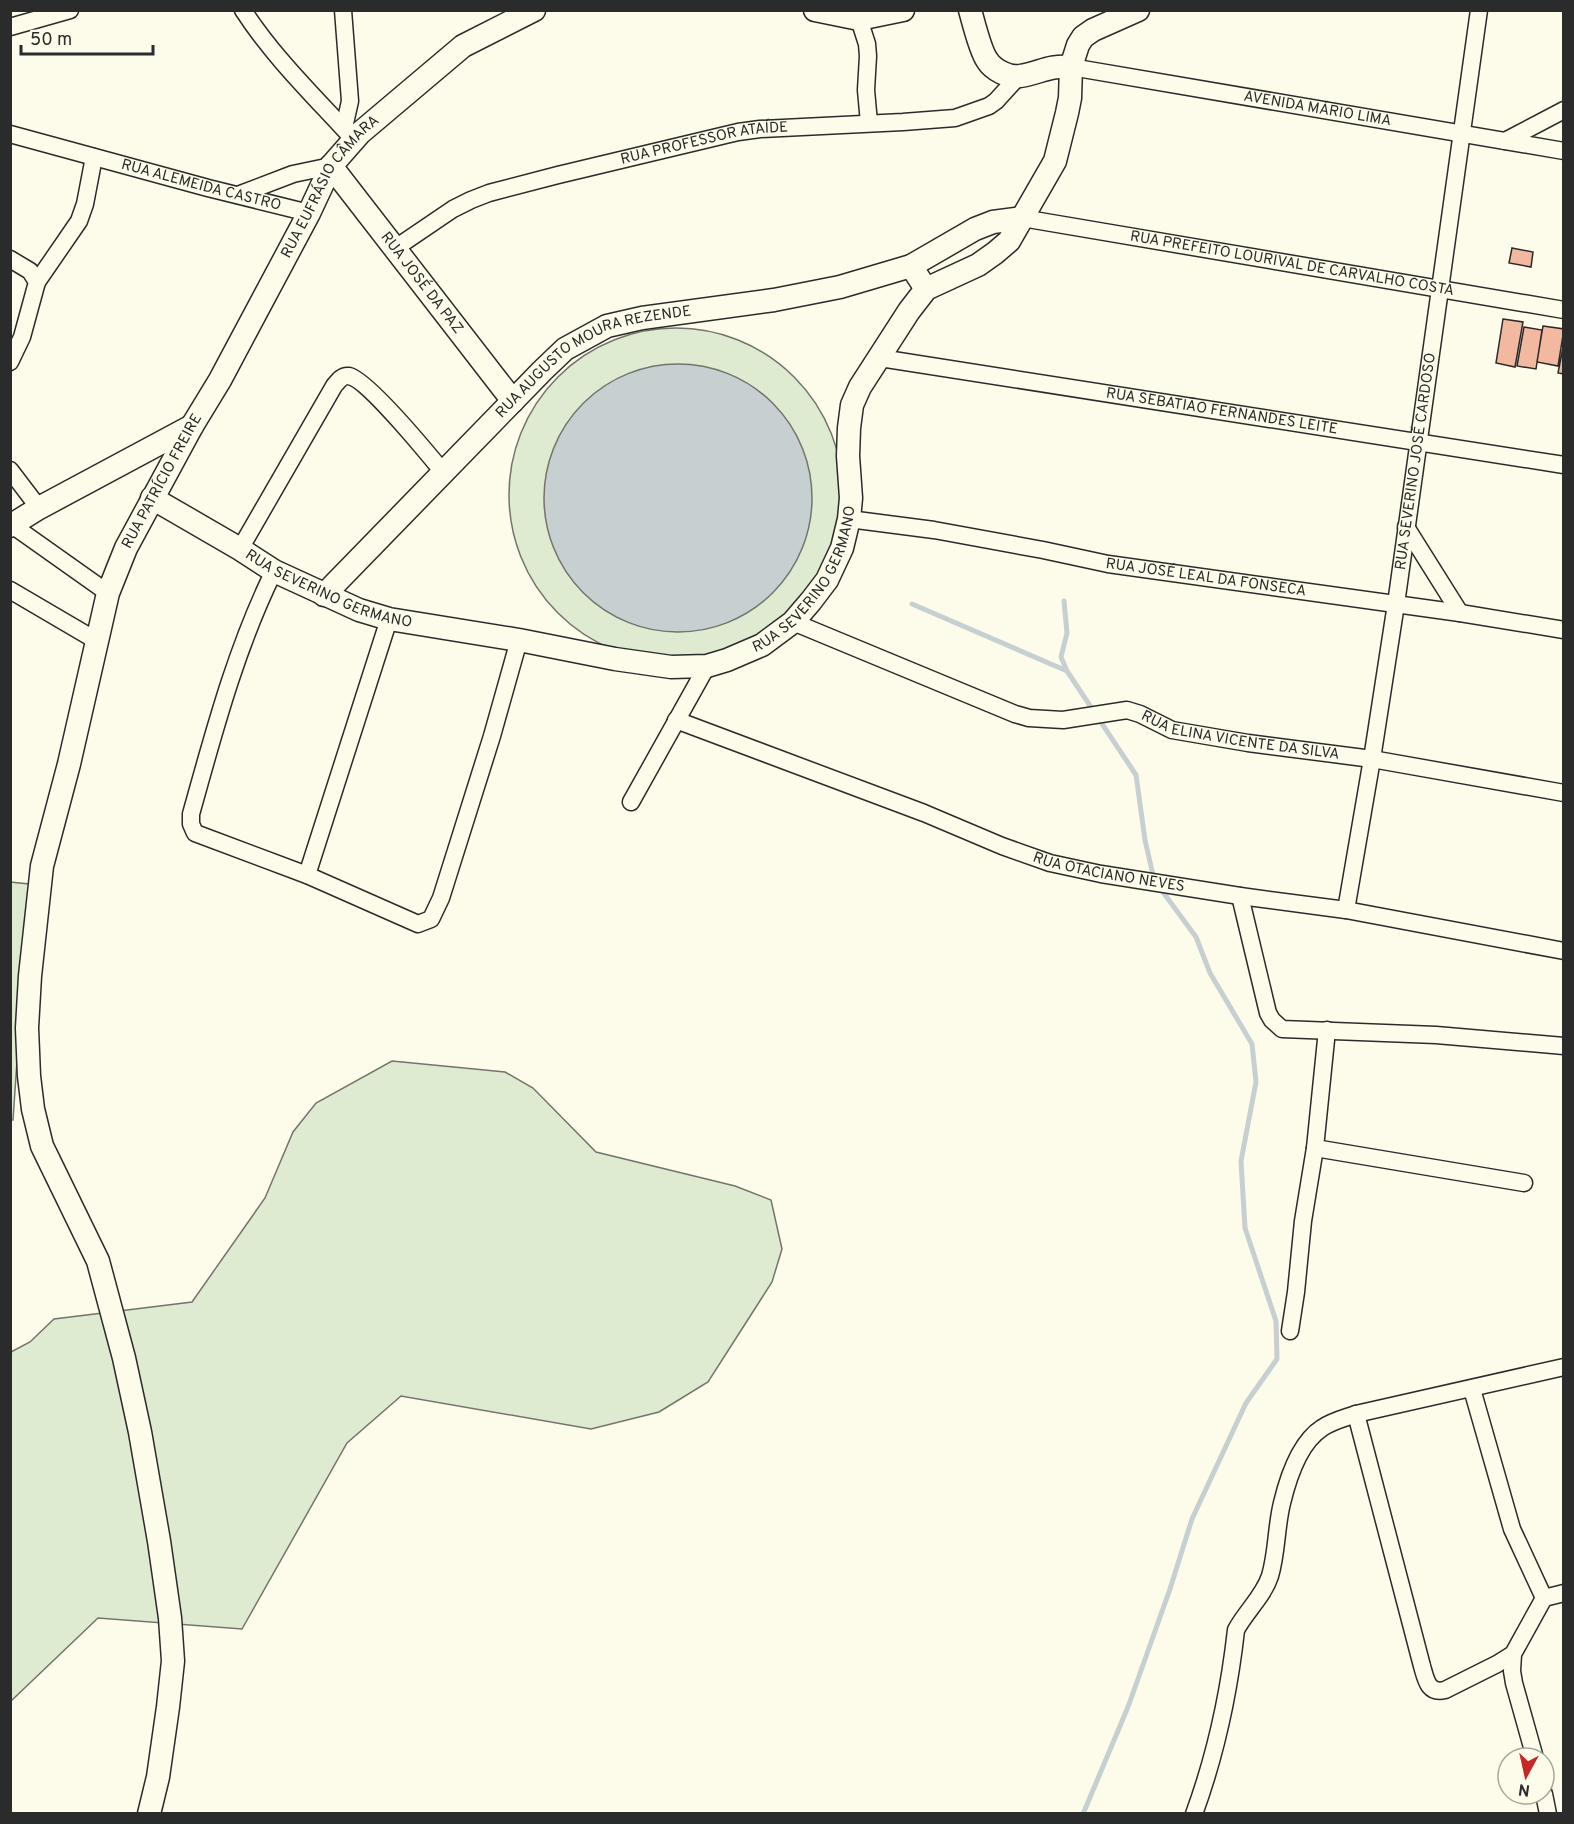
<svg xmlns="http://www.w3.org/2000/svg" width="1574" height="1824" font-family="Overpass,sans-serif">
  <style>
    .green { fill: #deebd1; stroke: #74746e; stroke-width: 1.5 }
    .water { fill: #c7d0d0; stroke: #74746e; stroke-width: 1.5 }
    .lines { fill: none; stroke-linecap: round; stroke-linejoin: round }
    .stream { stroke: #c7d0d0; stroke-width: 5 }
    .building { fill: #f2b8a0; stroke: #2b2b2b; stroke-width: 1.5 }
    .street-casing { stroke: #2b2b2b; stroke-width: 19 }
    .secondary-casing { stroke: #2b2b2b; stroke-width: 25 }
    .street { stroke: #fdfbea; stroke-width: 16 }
    .secondary { stroke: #fdfbea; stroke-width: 22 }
    .labels { text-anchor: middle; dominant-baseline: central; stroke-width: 4.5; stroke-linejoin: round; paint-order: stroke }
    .street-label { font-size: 15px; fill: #2b2b2b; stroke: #fdfbea }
  </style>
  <rect width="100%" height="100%" fill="#fdfbea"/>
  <!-- green -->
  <path class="green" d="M509 495a167 167 0 1 1 334 0a167 167 0 1 1-334 0Z
    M 10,882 L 29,884 L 13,1120 L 10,1120 Z
    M 392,1061 L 505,1072 L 533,1088 L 596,1152 L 735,1186 L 771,1200 L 782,1249 L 772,1282 L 708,1382 L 659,1412 L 591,1429 L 401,1396 L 347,1443 L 242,1629 L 98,1618 L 11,1701 L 11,1352 L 30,1342 L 54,1319 L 192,1302 L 265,1198 L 293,1132 L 316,1103 Z"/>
  <!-- water -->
  <path class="water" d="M544 498a134 134 0 1 1 268 0a134 134 0 1 1-268 0Z"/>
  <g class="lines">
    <!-- stream -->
    <path class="stream" d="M 1064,601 L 1067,633 L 1061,657 L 1067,671
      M 912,604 L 1067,671 L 1136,775 L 1145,840 L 1153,875
      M 1083,1814 L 1128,1707 L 1170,1589 L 1192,1519 L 1246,1403 L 1277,1359 L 1276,1321 L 1245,1228 L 1241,1161 L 1256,1082 L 1252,1044 L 1210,973 L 1196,937 L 1160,888"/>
  </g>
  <!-- building -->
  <path class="building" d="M 1512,248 L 1533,252 L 1531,267 L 1509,263 Z
    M 1503,319 L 1523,322 L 1515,367 L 1496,363 Z
    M 1543,326 L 1564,329 L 1558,366 L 1537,362 Z
    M 1524,327 L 1542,330 L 1536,369 L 1517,366 Z
    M 1564,342 L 1564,374 L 1558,373 Z"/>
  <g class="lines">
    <defs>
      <g id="street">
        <path d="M 243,10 C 274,58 316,98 354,140"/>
        <path d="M 343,10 L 350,101 L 344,128"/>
        <path d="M 859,19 L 867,44 L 868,56 L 866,90 L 869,123"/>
        <path d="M 10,27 L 70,10"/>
        <path id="s1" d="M 1071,67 L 1564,151"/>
        <path id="s2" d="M 10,134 L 208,188 L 309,213"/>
        <path d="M 1505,141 L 1564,110"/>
        <path d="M 238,195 L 293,174 L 331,166"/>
        <path id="s3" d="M 1022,218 L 1564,310"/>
        <path id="s4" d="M 394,249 L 453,209 L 471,200 L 489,193 L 558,175 L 738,132 L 760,129 L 903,122 L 955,118 L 989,106 L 996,101 L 1018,77"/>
        <path d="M 10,259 L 30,271 L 37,282 L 22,337 L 10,362"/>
        <path d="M 37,282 L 79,221 L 85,204 L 94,157"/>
        <path id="s5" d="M 880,358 L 1564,465"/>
        <path d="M 10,470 L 39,508"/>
        <path id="s6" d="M 849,519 L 934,530 L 1043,550 L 1108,564 L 1460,613 L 1564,630"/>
        <path d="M 12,525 L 108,593"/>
        <path d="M 1406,527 L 1460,613"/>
        <path d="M 240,549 L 334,386 C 338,381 342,375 349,376 C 367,379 429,455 443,472"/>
        <path d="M 274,571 C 236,648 214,732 191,814 L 191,824 L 195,833 L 307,875 L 418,924 L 431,919 L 441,898 L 492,736 L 519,640"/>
        <path d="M 10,590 L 97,641"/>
        <path id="s7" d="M 793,622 L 1015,714 L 1029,718 L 1063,720 L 1127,710 L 1140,714 L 1172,730 L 1248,743 L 1372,759 L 1564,793"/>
        <path id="s8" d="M 676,720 L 924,813 L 1002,846 L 1050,863 L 1101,874 L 1240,896 L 1346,910 L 1564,951"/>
        <path d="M 631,802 L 707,666"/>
        <path d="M 307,875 L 389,619"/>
        <path d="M 1240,896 L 1268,1013 L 1272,1020 L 1282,1029 L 1436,1035 L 1564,1046"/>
        <path id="s9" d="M 1346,910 L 1372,759 L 1396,604 L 1479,10"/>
        <path d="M 1315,1148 L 1524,1183"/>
        <path d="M 1290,1331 L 1296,1292 L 1303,1221 L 1315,1148 L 1327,1030"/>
        <path d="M 1472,1389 L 1512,1529 L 1544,1598"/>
        <path d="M 1356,1414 L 1422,1666 C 1426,1680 1428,1694 1445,1690 L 1497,1664 L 1513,1654"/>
        <path d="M 1535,1758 L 1514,1683 L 1512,1671 L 1513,1654 L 1544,1598 L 1564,1593"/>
        <path d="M 1544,1794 L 1548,1814"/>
        <path d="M 1194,1814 C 1216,1754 1229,1693 1236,1630 C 1246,1611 1263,1597 1270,1576 C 1277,1553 1276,1527 1282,1503 C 1288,1478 1299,1443 1322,1428 C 1332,1421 1345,1418 1356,1414 L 1564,1367"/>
      </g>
      <g id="secondary">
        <path d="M 815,10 L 859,19 L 903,10"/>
        <path d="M 970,10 C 974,24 980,50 987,60 C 993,70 1009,78 1020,76 C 1041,73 1047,65 1071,67"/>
        <path id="s10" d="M 331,166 L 513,401"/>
        <path d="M 911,266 L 975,229 L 993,222 L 1022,218"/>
        <path id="s11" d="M 152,498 L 240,549 L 274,571 L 359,610 L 389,619 L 519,640 L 615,659 L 671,667 L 707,666 L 727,660 L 762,645 L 793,622 L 811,601 L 827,580 L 842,548 L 849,519 L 851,498 L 848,456 L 849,428 L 852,405 L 860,387 L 909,311 L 926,289 L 978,265 L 995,253 L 1009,241 L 1055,161 L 1067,113 L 1070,98 L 1071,67 L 1078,45 L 1083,37 L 1093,30 L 1138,10"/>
        <path d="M 10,526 L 39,508 L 192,426"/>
        <path id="s12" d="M 324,595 L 542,371 L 565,349 L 607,326 L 642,318 L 774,300 L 840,287 L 911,266 L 926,289"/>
        <path id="s13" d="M 149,1814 L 158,1777 L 168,1707 L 173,1661 L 170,1618 L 159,1541 L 140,1432 L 124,1358 L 98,1261 L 42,1146 L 33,1109 L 29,1076 L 27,1028 L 30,976 L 42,866 L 69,764 L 108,593 L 126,548 L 192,426 L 220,380 L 309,213 L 331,166 L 360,133 L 463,46 L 534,10"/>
      </g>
    </defs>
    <!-- street casing -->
    <use href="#street" class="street-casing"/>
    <!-- secondary casing -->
    <use href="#secondary" class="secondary-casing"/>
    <!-- street -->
    <use href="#street" class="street"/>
    <!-- secondary -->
    <use href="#secondary" class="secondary"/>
  </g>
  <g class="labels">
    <!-- street labels -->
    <g class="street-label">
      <text stroke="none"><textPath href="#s1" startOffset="250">AVENIDA MÁRIO LIMA</textPath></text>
      <text stroke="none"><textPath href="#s4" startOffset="332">RUA PROFESSOR ATAÍDE</textPath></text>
      <text stroke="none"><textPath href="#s2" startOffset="198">RUA ALEMEIDA CASTRO</textPath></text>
      <text stroke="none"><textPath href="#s13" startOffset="1718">RUA EUFRÁSIO CÂMARA</textPath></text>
      <text stroke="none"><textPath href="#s3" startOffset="274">RUA PREFEITO LOURIVAL DE CARVALHO COSTA</textPath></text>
      <text stroke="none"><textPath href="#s10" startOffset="148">RUA JOSÉ DA PAZ</textPath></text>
      <text stroke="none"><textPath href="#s12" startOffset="364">RUA AUGUSTO MOURA REZENDE</textPath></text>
      <text stroke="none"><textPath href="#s5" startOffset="346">RUA SEBATIÃO FERNANDES LEITE</textPath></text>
      <text stroke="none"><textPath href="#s9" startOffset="454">RUA SEVERINO JOSÉ CARDOSO</textPath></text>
      <text stroke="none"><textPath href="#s13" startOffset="1378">RUA PATRÍCIO FREIRE</textPath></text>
      <text stroke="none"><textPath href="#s11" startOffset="729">RUA SEVERINO GERMANO</textPath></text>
      <text stroke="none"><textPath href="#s6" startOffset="362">RUA JOSÉ LEAL DA FONSECA</textPath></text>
      <text stroke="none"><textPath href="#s11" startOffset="200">RUA SEVERINO GERMANO</textPath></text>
      <text stroke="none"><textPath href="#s7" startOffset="471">RUA ELINA VICENTE DA SILVA</textPath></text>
      <text stroke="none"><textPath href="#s8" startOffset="460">RUA OTACIANO NEVES</textPath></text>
    </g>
  </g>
  <!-- border -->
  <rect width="1574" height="1824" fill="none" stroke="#2b2b2b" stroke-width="24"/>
  <!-- north arrow -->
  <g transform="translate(1526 1776) rotate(188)"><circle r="28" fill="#fdfbea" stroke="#a9a89e" stroke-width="1.5"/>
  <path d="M0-4.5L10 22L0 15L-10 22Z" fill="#c62828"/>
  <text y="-9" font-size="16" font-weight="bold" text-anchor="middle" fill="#2b2b2b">N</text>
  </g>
  <!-- scale -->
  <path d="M21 45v9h132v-9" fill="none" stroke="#2b2b2b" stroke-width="3"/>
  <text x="30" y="45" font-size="18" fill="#2b2b2b" stroke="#fdfbea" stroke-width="4.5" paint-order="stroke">50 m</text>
</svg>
